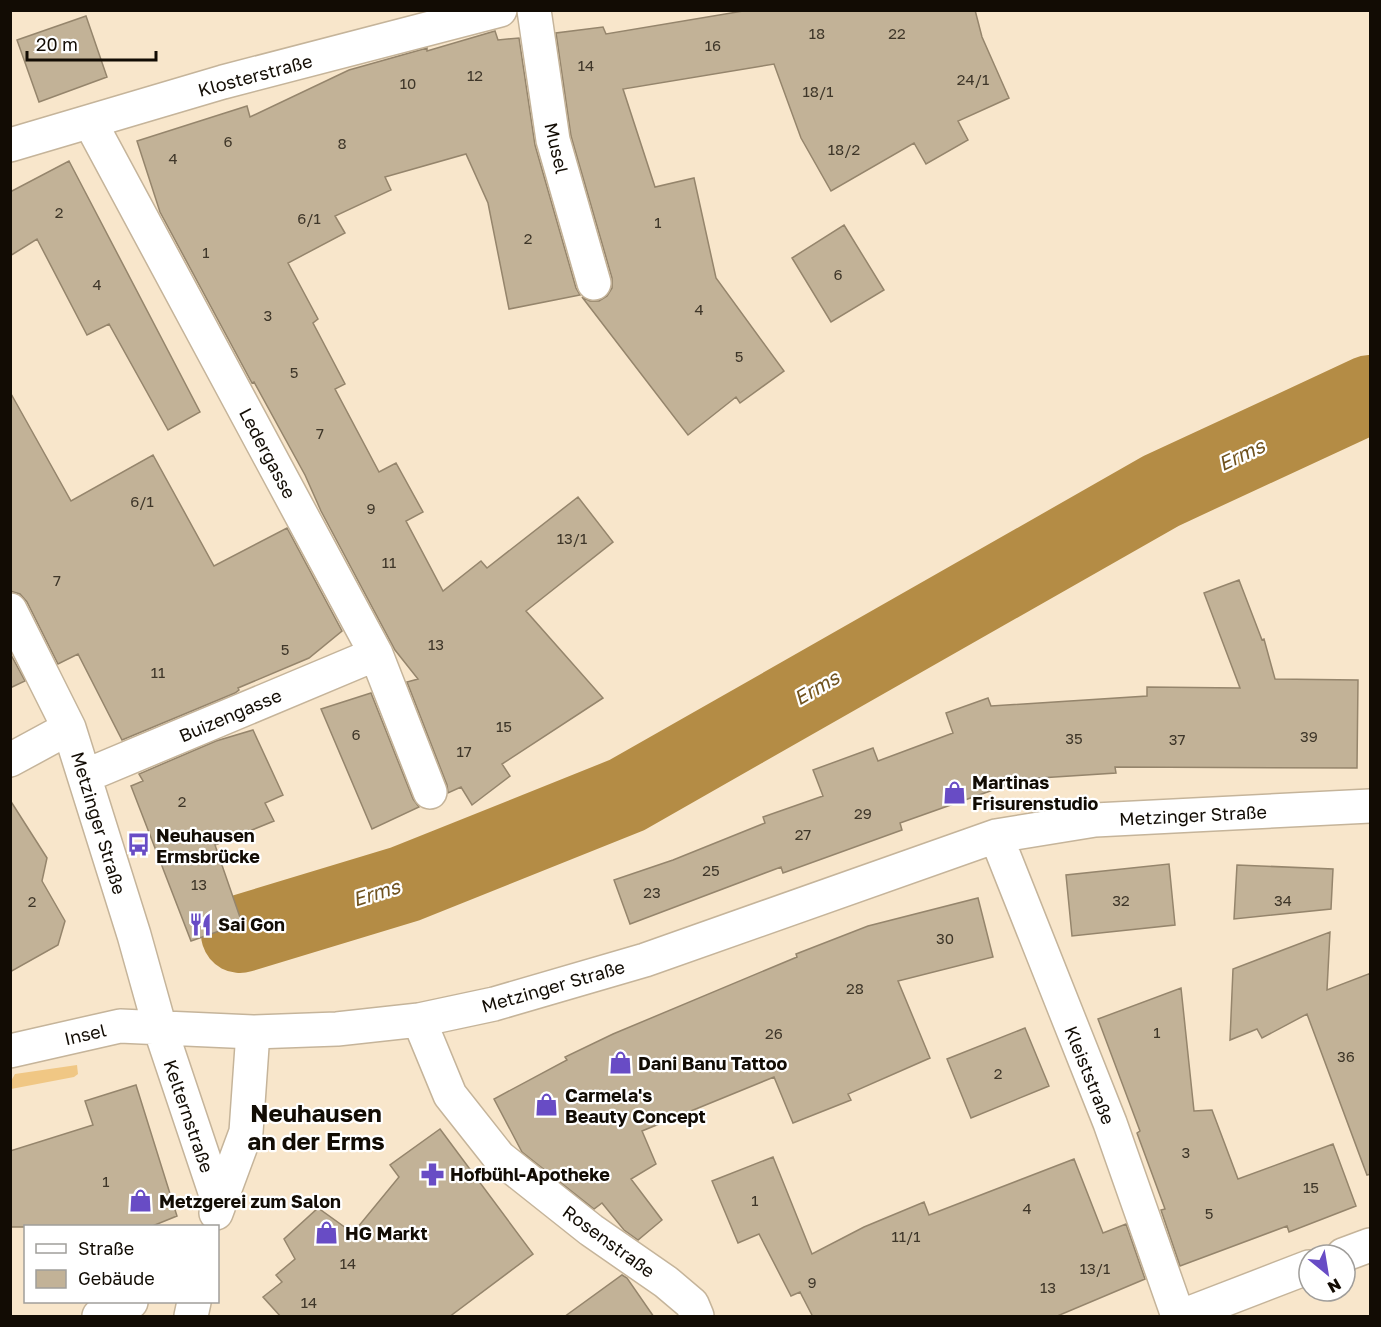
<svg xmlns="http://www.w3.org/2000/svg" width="1381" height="1327" font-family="'Golos Text',sans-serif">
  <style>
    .green { fill: #f0c784 }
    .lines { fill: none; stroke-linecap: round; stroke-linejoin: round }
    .river { stroke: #b48c45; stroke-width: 78 }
    .building { fill: #c2b297; stroke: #95856c; stroke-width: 1.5 }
    .minor-casing { stroke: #c5b49a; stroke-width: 36 }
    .minor { stroke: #fff; stroke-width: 33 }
    .labels { text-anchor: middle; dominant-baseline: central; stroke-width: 4.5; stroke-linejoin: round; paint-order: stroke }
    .number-label { font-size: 15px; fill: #3e3629 }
    .street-label { font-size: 18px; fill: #120c04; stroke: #fff }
    .poi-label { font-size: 18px; font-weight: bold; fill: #120c04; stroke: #fff; text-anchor: start }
    .water-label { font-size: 20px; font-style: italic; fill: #6f521e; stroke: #fff }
    .district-label { font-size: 24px; font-weight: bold; fill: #120c04; stroke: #fff }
  </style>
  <rect width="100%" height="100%" fill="#f8e6cb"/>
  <!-- green -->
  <path class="green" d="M 77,1065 L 78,1074 L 74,1077 L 11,1089 L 11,1081 L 15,1074 Z"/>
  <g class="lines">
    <!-- river -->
    <path class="river" d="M 240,934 L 405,884 L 627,795 L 1161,491 L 1370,394"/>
  </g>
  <!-- building -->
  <path class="building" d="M 749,10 L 975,10 L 982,37 L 1009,98 L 958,121 L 968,140 L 926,164 L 914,143 L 831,191 L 801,138 L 774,64 L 623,89 L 655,187 L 694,178 L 716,278 L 784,371 L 740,403 L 736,397 L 688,435 L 582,297 L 590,301 L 599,301 L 607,296 L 612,288 L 612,278 L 571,136 L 556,33 L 603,27 L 606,34 Z
    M 86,16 L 107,77 L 39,102 L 17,40 Z
    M 495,31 L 498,40 L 519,38 L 535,145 L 576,288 L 580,295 L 509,309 L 488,203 L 466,154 L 385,177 L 391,190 L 335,216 L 345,233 L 288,263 L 318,319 L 313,323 L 345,384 L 335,389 L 379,472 L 396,463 L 423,512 L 406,521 L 443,591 L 481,561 L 487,568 L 578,497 L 613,542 L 526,611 L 603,698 L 502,764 L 510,776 L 472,805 L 461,787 L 448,793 L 447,785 L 407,682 L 418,679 L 395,650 L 321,511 L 305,475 L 254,382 L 252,383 L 160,212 L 137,141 L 247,106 L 250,117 L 349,70 L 427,48 L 427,51 Z
    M 69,161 L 200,412 L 168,430 L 109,324 L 87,335 L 37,239 L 10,256 L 10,192 Z
    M 844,225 L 884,290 L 831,322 L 792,258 Z
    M 10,392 L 71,501 L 153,455 L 214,566 L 287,528 L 342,631 L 309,658 L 238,688 L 239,690 L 235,693 L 122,740 L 78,654 L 58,664 L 27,602 L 20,594 L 10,591 Z
    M 1239,580 L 1262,640 L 1264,639 L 1275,679 L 1358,680 L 1357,768 L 1115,767 L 1116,773 L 1024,779 L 900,823 L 902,830 L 783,873 L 781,867 L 630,924 L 614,880 L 673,860 L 765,823 L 763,817 L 823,796 L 813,770 L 873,748 L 878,761 L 953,733 L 946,713 L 988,698 L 991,706 L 1147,696 L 1147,687 L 1240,688 L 1204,593 Z
    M 10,653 L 25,681 L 10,688 Z
    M 371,693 L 413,799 L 419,807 L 372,829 L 321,709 Z
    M 253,730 L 283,795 L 265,803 L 274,821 L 215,845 L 242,923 L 191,941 L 131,786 L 143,781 L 139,774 L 216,741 Z
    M 10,800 L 47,858 L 42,881 L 65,921 L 58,945 L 10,972 Z
    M 1169,864 L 1175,925 L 1072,936 L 1066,875 Z
    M 1237,865 L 1333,869 L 1331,909 L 1234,919 Z
    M 978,898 L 993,957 L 898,981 L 930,1058 L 848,1094 L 851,1100 L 793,1123 L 774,1077 L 642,1131 L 656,1164 L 631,1179 L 662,1220 L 638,1240 L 624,1230 L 602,1203 L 594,1209 L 522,1152 L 494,1099 L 567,1060 L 565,1057 L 613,1034 L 797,957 L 796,954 L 868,926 Z
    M 1330,932 L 1327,990 L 1371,973 L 1371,1174 L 1367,1175 L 1307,1014 L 1262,1038 L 1257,1029 L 1230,1040 L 1233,969 Z
    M 1181,988 L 1194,1111 L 1212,1110 L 1238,1179 L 1333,1144 L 1356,1206 L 1289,1232 L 1287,1226 L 1180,1266 L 1161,1210 L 1165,1209 L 1137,1133 L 1140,1131 L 1098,1019 Z
    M 1025,1028 L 1049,1086 L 971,1118 L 947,1059 Z
    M 136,1085 L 177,1216 L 150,1227 L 10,1227 L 10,1151 L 93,1125 L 85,1101 Z
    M 440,1129 L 533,1254 L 449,1317 L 281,1317 L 263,1297 L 282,1282 L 276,1275 L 295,1259 L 284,1239 L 318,1208 L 353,1233 L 399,1177 L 390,1165 Z
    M 773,1157 L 812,1254 L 864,1227 L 924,1202 L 929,1215 L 1074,1159 L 1103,1233 L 1126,1224 L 1145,1279 L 1055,1317 L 813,1317 L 800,1292 L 791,1296 L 759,1234 L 738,1243 L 712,1181 Z
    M 622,1275 L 627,1278 L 654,1317 L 564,1317 Z"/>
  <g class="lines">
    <defs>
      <path id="minor" d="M 534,10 L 553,140 L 594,283
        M 90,122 L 376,654 L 430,792
        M 10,145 L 223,82 L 500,10
        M 10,610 L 69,728 L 134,935 L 160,1028 L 219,1204
        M 10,760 L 69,728
        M 85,776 L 376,654
        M 996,836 L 1110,1123 L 1178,1316
        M 419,1020 L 450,1095 L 499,1157 L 591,1230 L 666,1282 L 692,1304 L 697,1316
        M 10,1051 L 120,1026 L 253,1032 L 337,1029 L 419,1020 L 494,1004 L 645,960 L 996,836 L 1095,820 L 1370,806
        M 216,1213 L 246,1132 L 253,1032
        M 1343,1255 L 1370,1245
        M 99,1316 L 131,1302
        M 191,1316 L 194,1302
        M 1182,1316 L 1309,1267"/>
    </defs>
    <!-- minor casing -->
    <use href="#minor" class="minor-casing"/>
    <!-- minor -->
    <use href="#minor" class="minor"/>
  </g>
  <!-- icons -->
  <defs>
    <symbol id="shop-bare" viewBox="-9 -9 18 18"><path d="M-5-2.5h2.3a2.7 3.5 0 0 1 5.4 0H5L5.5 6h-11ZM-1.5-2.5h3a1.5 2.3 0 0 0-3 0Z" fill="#684cc5" stroke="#fff" stroke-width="2.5" paint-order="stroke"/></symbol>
    <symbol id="bus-bare" viewBox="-9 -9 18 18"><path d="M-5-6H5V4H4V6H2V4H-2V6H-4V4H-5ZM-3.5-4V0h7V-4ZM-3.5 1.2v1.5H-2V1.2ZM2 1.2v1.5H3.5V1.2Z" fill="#684cc5" stroke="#fff" stroke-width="2.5" paint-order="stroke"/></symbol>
    <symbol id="restaurant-bare" viewBox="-9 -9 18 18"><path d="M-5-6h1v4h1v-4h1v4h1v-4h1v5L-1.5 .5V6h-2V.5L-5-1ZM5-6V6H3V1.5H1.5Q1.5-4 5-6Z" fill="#684cc5" stroke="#fff" stroke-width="2.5" paint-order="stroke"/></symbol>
    <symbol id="pharmacy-bare" viewBox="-9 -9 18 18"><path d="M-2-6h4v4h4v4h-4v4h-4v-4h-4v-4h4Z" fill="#684cc5" stroke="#fff" stroke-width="2.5" paint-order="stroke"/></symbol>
  </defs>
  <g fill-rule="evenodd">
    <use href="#shop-bare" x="938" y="776" width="33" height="33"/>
    <use href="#bus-bare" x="122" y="828" width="33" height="33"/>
    <use href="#restaurant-bare" x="184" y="908" width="33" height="33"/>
    <use href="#shop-bare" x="604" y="1046" width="33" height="33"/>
    <use href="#shop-bare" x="530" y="1088" width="33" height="33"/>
    <use href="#pharmacy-bare" x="416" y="1158" width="33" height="33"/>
    <use href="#shop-bare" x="124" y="1184" width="33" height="33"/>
    <use href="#shop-bare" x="310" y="1216" width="33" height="33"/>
  </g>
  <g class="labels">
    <!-- number labels -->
    <g class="number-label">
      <text x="817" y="33">18</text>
      <text x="897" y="33">22</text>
      <text x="713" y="45">16</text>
      <text x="586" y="65">14</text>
      <text x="475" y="75">12</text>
      <text x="973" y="79">24/1</text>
      <text x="408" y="83">10</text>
      <text x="818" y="91">18/1</text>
      <text x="228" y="141">6</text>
      <text x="342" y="143">8</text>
      <text x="844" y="149">18/2</text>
      <text x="173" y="158">4</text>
      <text x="59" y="212">2</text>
      <text x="309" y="218">6/1</text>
      <text x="658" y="222">1</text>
      <text x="528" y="238">2</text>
      <text x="206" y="252">1</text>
      <text x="838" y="274">6</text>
      <text x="97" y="284">4</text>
      <text x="699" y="309">4</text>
      <text x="268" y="315">3</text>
      <text x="739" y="356">5</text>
      <text x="294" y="372">5</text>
      <text x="320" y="433">7</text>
      <text x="142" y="501">6/1</text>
      <text x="371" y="508">9</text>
      <text x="572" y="538">13/1</text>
      <text x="389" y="562">11</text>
      <text x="57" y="580">7</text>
      <text x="436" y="644">13</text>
      <text x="285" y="649">5</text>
      <text x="158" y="672">11</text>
      <text x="504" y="726">15</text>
      <text x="356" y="734">6</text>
      <text x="1309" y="736">39</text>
      <text x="1074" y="738">35</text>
      <text x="1177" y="739">37</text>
      <text x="464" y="751">17</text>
      <text x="182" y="801">2</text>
      <text x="863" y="813">29</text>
      <text x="803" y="834">27</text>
      <text x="711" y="870">25</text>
      <text x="199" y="884">13</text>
      <text x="652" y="892">23</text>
      <text x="1121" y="900">32</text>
      <text x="1283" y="900">34</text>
      <text x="32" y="901">2</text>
      <text x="945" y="938">30</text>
      <text x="855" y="988">28</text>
      <text x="1157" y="1032">1</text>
      <text x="774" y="1033">26</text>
      <text x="1346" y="1056">36</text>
      <text x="998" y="1073">2</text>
      <text x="1186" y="1152">3</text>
      <text x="106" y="1181">1</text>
      <text x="1311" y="1187">15</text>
      <text x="755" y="1200">1</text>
      <text x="1027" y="1208">4</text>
      <text x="1209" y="1213">5</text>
      <text x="906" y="1236">11/1</text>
      <text x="348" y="1263">14</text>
      <text x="1095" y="1268">13/1</text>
      <text x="812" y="1282">9</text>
      <text x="1048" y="1287">13</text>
      <text x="309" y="1302">14</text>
    </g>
    <!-- street labels -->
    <g class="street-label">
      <text transform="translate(255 75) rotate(-15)">Klosterstraße</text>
      <text transform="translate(557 148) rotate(77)">Musel</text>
      <text transform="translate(268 453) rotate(62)">Ledergasse</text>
      <text transform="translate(230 715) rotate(-23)">Buizengasse</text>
      <text transform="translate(1193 815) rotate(-3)">Metzinger Straße</text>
      <text transform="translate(99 823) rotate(73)">Metzinger Straße</text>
      <text transform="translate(553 986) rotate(-16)">Metzinger Straße</text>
      <text transform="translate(85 1034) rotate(-13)">Insel</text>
      <text transform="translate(1090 1075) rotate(68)">Kleiststraße</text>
      <text transform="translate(189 1116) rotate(71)">Kelternstraße</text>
      <text transform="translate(609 1241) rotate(36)">Rosenstraße</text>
    </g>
    <!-- poi labels -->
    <g class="poi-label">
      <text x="972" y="782">Martinas<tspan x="972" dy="21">Frisurenstudio</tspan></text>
      <text x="156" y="835">Neuhausen<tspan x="156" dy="21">Ermsbrücke</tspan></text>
      <text x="218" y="924">Sai Gon</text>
      <text x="638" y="1063">Dani Banu Tattoo</text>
      <text x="565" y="1095">Carmela's<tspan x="565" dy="21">Beauty Concept</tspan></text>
      <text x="450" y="1174">Hofbühl-Apotheke</text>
      <text x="159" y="1201">Metzgerei zum Salon</text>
      <text x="345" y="1233">HG Markt</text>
    </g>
    <!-- water labels -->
    <g class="water-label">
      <text transform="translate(1241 454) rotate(-25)">Erms</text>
      <text transform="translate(816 687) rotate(-30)">Erms</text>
      <text transform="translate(376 892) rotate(-17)">Erms</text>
    </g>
    <!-- district labels -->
    <g class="district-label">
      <text x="316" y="1112">Neuhausen<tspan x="316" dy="28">an der Erms</tspan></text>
    </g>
  </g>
  <!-- border -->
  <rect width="1381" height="1327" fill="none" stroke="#120c04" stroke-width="24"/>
  <!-- legend -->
  <rect x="24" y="1225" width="195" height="78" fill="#ffffff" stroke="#a09e9b" stroke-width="1.5"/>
  <rect x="36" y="1244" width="30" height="9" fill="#ffffff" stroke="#a09e9b" stroke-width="1.5"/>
  <text x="78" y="1255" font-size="18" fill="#120c04">Straße</text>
  <rect x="36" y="1270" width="30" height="18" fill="#c2b297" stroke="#a09e9b" stroke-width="1.5"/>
  <text x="78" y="1285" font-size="18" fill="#120c04">Gebäude</text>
  <!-- north arrow -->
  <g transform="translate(1327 1273) rotate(150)"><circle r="28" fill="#ffffff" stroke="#a09e9b" stroke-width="1.5"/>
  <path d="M0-4.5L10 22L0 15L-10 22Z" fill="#684cc5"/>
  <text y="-9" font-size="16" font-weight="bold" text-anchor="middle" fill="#120c04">N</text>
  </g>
  <!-- scale -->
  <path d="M27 51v9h129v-9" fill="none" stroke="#120c04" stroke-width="3"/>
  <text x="36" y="51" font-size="18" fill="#120c04" stroke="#ffffff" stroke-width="4.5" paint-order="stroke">20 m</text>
</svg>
